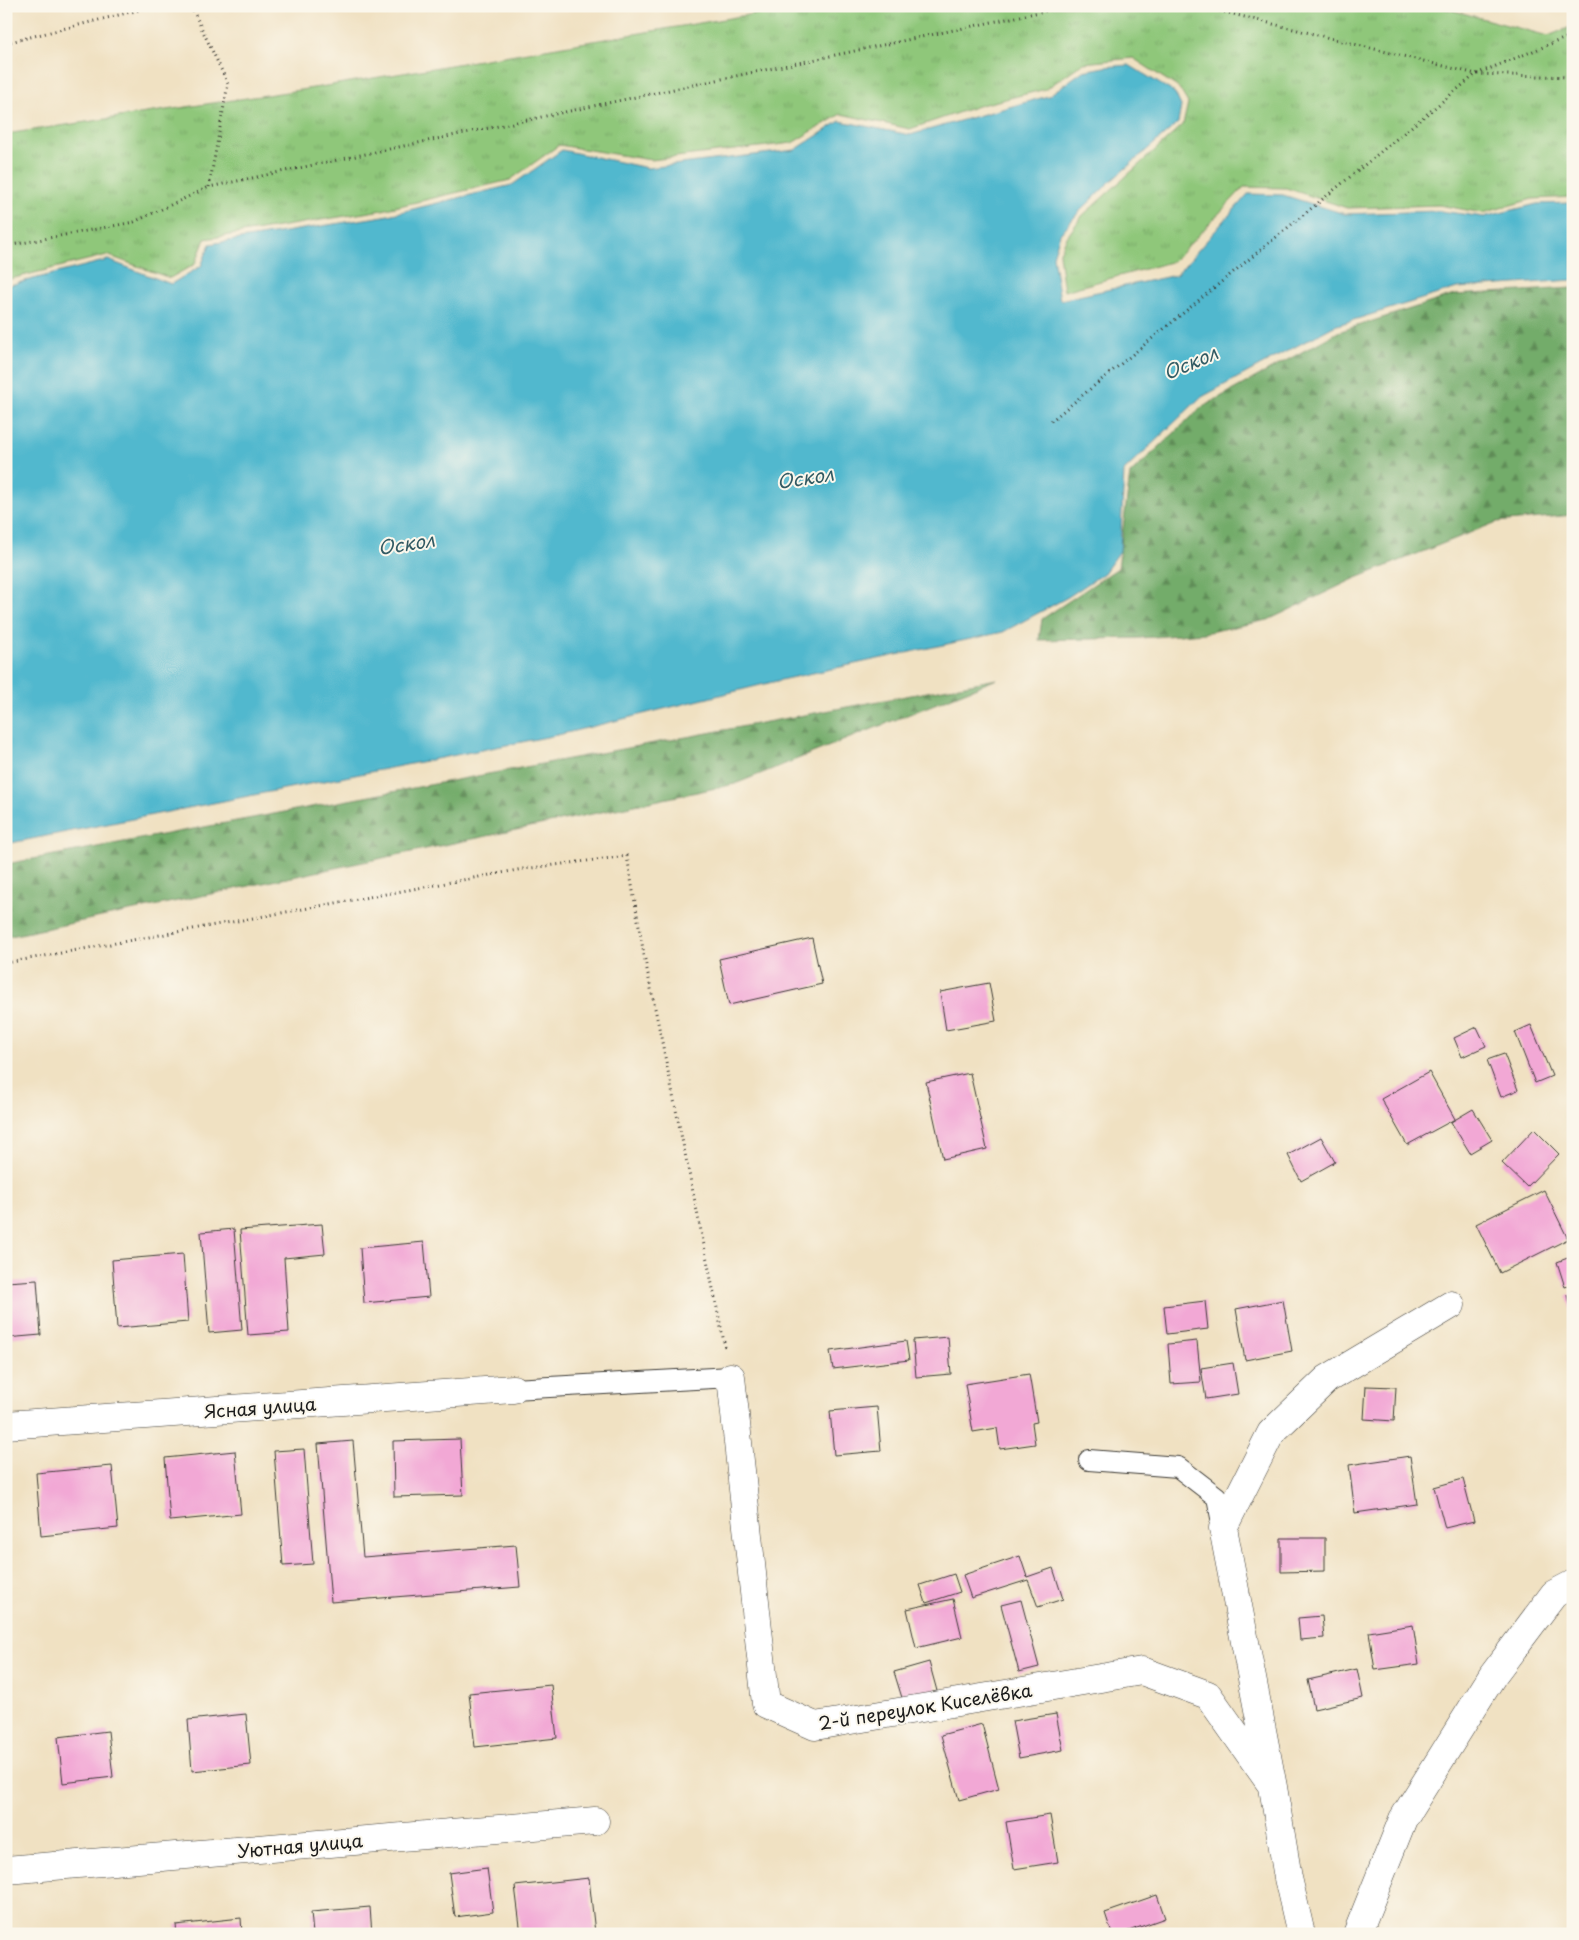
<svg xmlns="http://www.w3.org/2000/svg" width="1579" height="1940" font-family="'Playpen Sans',sans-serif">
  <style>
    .grass { fill: url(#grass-tufts); stroke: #56724b }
    .forest { fill: url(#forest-firs); stroke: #486443 }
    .water { fill: #51b8ce; stroke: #366a75 }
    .building { fill: #f2a8d5 }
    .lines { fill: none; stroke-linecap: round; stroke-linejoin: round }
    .lane-casing { stroke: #3c3a35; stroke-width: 22 }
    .street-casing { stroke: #3c3a35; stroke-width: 29 }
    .path { stroke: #3c3a35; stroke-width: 3; stroke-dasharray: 1 4; stroke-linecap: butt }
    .lane { stroke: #fff; stroke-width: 20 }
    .street { stroke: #fff; stroke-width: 28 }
    .labels { text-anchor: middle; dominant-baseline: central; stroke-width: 4; stroke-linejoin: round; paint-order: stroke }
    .street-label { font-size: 18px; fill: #1c1c1c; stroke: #fbf7ec }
    .water-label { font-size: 19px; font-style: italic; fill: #315a63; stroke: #fbf7ec }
  </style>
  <defs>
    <pattern id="grass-tufts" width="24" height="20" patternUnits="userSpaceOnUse" patternTransform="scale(1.25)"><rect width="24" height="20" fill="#8fc77a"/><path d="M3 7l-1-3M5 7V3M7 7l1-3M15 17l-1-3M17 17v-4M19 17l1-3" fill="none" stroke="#7baa69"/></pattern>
    <pattern id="forest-firs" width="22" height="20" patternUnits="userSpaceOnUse" patternTransform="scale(1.25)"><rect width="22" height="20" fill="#73ac6a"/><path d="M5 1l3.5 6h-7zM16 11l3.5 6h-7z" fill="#5e8b56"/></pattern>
  </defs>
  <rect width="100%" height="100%" fill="#fbf7ec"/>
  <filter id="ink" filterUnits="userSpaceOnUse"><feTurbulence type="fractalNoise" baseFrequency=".02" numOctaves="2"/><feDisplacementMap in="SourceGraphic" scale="10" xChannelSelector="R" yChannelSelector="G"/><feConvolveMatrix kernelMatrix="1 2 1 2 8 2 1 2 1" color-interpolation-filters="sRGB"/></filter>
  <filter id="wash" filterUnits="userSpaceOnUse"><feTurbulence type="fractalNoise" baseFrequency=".0096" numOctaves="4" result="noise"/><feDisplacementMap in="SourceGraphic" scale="20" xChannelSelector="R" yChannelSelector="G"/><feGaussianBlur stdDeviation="1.12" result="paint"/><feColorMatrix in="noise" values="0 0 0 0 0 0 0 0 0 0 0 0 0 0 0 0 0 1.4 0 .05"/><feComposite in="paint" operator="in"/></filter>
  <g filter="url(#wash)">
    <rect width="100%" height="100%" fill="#f0e1c2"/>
    <!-- grass -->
    <path class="grass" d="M 801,6 L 1436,6 L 1548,36 L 1573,26 L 1573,197 L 1532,199 L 1483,213 L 1439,205 L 1347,208 L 1286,188 L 1244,187 L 1174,261 L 1064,291 L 1059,254 L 1067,237 L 1082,216 L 1183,125 L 1188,103 L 1179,88 L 1133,58 L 1083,63 L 1046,89 L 981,105 L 910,129 L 841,114 L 792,143 L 651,160 L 559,145 L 510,180 L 382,210 L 205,239 L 195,264 L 170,278 L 107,255 L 6,280 L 6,134 L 320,87 Z"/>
    <!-- forest -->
    <path class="forest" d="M 1573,288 L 1573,515 L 1497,522 L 1354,579 L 1268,620 L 1204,633 L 1140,638 L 1039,640 L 1042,619 L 1118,568 L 1130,474 L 1202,407 L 1338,332 L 1454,295 Z
      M 997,679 L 735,784 L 6,937 L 6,864 Z"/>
    <!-- water -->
    <path class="water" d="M 1129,65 L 1175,93 L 1181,106 L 1178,123 L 1111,181 L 1079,212 L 1060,234 L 1053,256 L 1060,300 L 1176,275 L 1248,194 L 1283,195 L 1345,214 L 1440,211 L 1484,217 L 1537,204 L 1573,203 L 1573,280 L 1457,288 L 1334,326 L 1200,398 L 1124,471 L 1120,551 L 1104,573 L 1068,597 L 1003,632 L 785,679 L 562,734 L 6,844 L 6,286 L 108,260 L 171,284 L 201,266 L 210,244 L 384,216 L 512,185 L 562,150 L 648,168 L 795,150 L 840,121 L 910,135 L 1048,96 L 1083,71 L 1104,67 Z"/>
    <g id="blocks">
      <!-- building -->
      <path class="building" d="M 812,938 L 822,984 L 729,1005 L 719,959 Z
        M 989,983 L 996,1021 L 946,1030 L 940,992 Z
        M 1531,1025 L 1552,1076 L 1535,1083 L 1515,1032 Z
        M 1477,1027 L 1486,1046 L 1462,1057 L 1454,1038 Z
        M 1504,1054 L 1518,1090 L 1501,1097 L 1487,1060 Z
        M 1429,1072 L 1455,1119 L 1407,1145 L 1381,1099 Z
        M 970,1073 L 987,1149 L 943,1159 L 926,1082 Z
        M 1473,1109 L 1492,1140 L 1470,1153 L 1451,1122 Z
        M 1534,1129 L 1559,1154 L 1527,1187 L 1502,1163 Z
        M 1321,1137 L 1335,1162 L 1301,1181 L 1288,1155 Z
        M 1544,1190 L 1568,1239 L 1500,1273 L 1476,1224 Z
        M 322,1224 L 325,1254 L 284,1258 L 289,1332 L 248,1335 L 240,1230 Z
        M 234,1229 L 242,1330 L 209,1333 L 201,1232 Z
        M 424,1242 L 429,1297 L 364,1303 L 360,1248 Z
        M 183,1254 L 188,1322 L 117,1328 L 112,1260 Z
        M 1573,1256 L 1573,1284 L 1565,1287 L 1557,1262 Z
        M 37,1280 L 41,1335 L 6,1338 L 6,1282 Z
        M 1573,1294 L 1573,1315 L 1572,1316 L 1567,1295 Z
        M 1283,1300 L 1292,1351 L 1245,1360 L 1236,1309 Z
        M 1205,1301 L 1208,1329 L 1167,1334 L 1164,1306 Z
        M 948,1337 L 951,1374 L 916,1377 L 913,1340 Z
        M 906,1341 L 909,1360 L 833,1369 L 830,1351 Z
        M 1197,1341 L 1201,1382 L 1171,1384 L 1168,1344 Z
        M 1233,1363 L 1238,1394 L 1206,1399 L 1201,1368 Z
        M 1029,1374 L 1037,1422 L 1032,1423 L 1035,1444 L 1000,1449 L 997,1428 L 973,1432 L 965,1384 Z
        M 1366,1386 L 1396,1387 L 1394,1421 L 1364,1419 Z
        M 877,1407 L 881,1451 L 834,1455 L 830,1411 Z
        M 460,1439 L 463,1495 L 394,1497 L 393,1441 Z
        M 353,1441 L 363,1557 L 516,1545 L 520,1587 L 331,1602 L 318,1444 Z
        M 304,1449 L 313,1564 L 283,1566 L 274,1451 Z
        M 235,1451 L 241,1514 L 170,1521 L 165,1458 Z
        M 1410,1456 L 1417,1504 L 1355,1513 L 1349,1465 Z
        M 112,1466 L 118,1528 L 41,1536 L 36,1473 Z
        M 1463,1479 L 1474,1521 L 1445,1528 L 1434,1487 Z
        M 1281,1538 L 1325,1538 L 1325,1571 L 1281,1572 Z
        M 1020,1556 L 1027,1577 L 1053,1568 L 1063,1599 L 1038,1607 L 1028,1580 L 971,1598 L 963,1575 Z
        M 954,1574 L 960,1592 L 926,1603 L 920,1585 Z
        M 953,1599 L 962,1637 L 916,1648 L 907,1609 Z
        M 1021,1600 L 1039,1667 L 1019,1672 L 1001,1605 Z
        M 1322,1616 L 1324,1638 L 1300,1640 L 1298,1618 Z
        M 1413,1625 L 1419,1664 L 1375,1670 L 1369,1632 Z
        M 929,1662 L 937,1691 L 903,1701 L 894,1672 Z
        M 1357,1669 L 1363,1698 L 1314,1709 L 1308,1680 Z
        M 551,1685 L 557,1738 L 475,1747 L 469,1693 Z
        M 246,1714 L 251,1765 L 192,1771 L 188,1720 Z
        M 1056,1714 L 1063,1750 L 1019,1758 L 1012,1721 Z
        M 982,1724 L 999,1789 L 959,1800 L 941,1735 Z
        M 108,1731 L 113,1777 L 63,1783 L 58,1737 Z
        M 1050,1815 L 1058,1862 L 1014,1869 L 1006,1822 Z
        M 487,1868 L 493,1912 L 455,1917 L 449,1873 Z
        M 589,1878 L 595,1933 L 521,1934 L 515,1886 Z
        M 1157,1895 L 1165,1918 L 1120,1934 L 1112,1934 L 1105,1913 Z
        M 370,1907 L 372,1934 L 313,1934 L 311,1912 Z
        M 241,1918 L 242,1934 L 177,1934 L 176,1925 Z"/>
    </g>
  </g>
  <g filter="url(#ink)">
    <use href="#blocks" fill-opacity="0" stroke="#3c3a35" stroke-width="1"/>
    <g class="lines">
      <defs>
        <path id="lane" d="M 513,1389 L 731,1377
          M 1089,1460 L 1178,1467 L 1217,1497 L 1223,1528"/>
        <path id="street" d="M 731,1377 L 766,1704 L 815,1726 L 1142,1671 L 1208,1695 L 1273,1787
          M 6,1425 L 513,1389
          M 6,1870 L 595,1821
          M 1301,1934 L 1288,1878 L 1273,1787 L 1223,1528 L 1271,1433 L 1327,1379 L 1451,1305
          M 1357,1934 L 1403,1819 L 1493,1675 L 1554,1594 L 1573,1584"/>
      </defs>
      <!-- lane casing -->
      <use href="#lane" class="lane-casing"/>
      <!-- street casing -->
      <use href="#street" class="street-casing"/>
      <!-- path -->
      <path class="path" d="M 191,6 L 228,84 L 209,187 L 1068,6
        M 1200,6 L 1476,74 L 1573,35
        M 6,43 L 155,6
        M 6,246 L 134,222 L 209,187
        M 1051,421 L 1476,74 L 1573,77
        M 6,963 L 523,869 L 627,856 L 644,955 L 725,1347"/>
      <!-- lane -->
      <use href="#lane" class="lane"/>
      <!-- street -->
      <use href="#street" class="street"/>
    </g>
  </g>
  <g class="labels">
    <!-- street labels -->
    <g class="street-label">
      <text transform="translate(260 1407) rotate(-4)">Ясная улица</text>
      <text transform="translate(925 1706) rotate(-9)">2-й переулок Киселёвка</text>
      <text transform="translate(300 1845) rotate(-5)">Уютная улица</text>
    </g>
    <!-- water labels -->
    <g class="water-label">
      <text transform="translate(1190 362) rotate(-23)">Оскол</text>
      <text transform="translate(805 477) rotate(-9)">Оскол</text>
      <text transform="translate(406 543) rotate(-9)">Оскол</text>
    </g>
  </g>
  <!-- margin -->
  <rect width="1579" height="1940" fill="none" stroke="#fbf7ec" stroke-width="25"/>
</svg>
